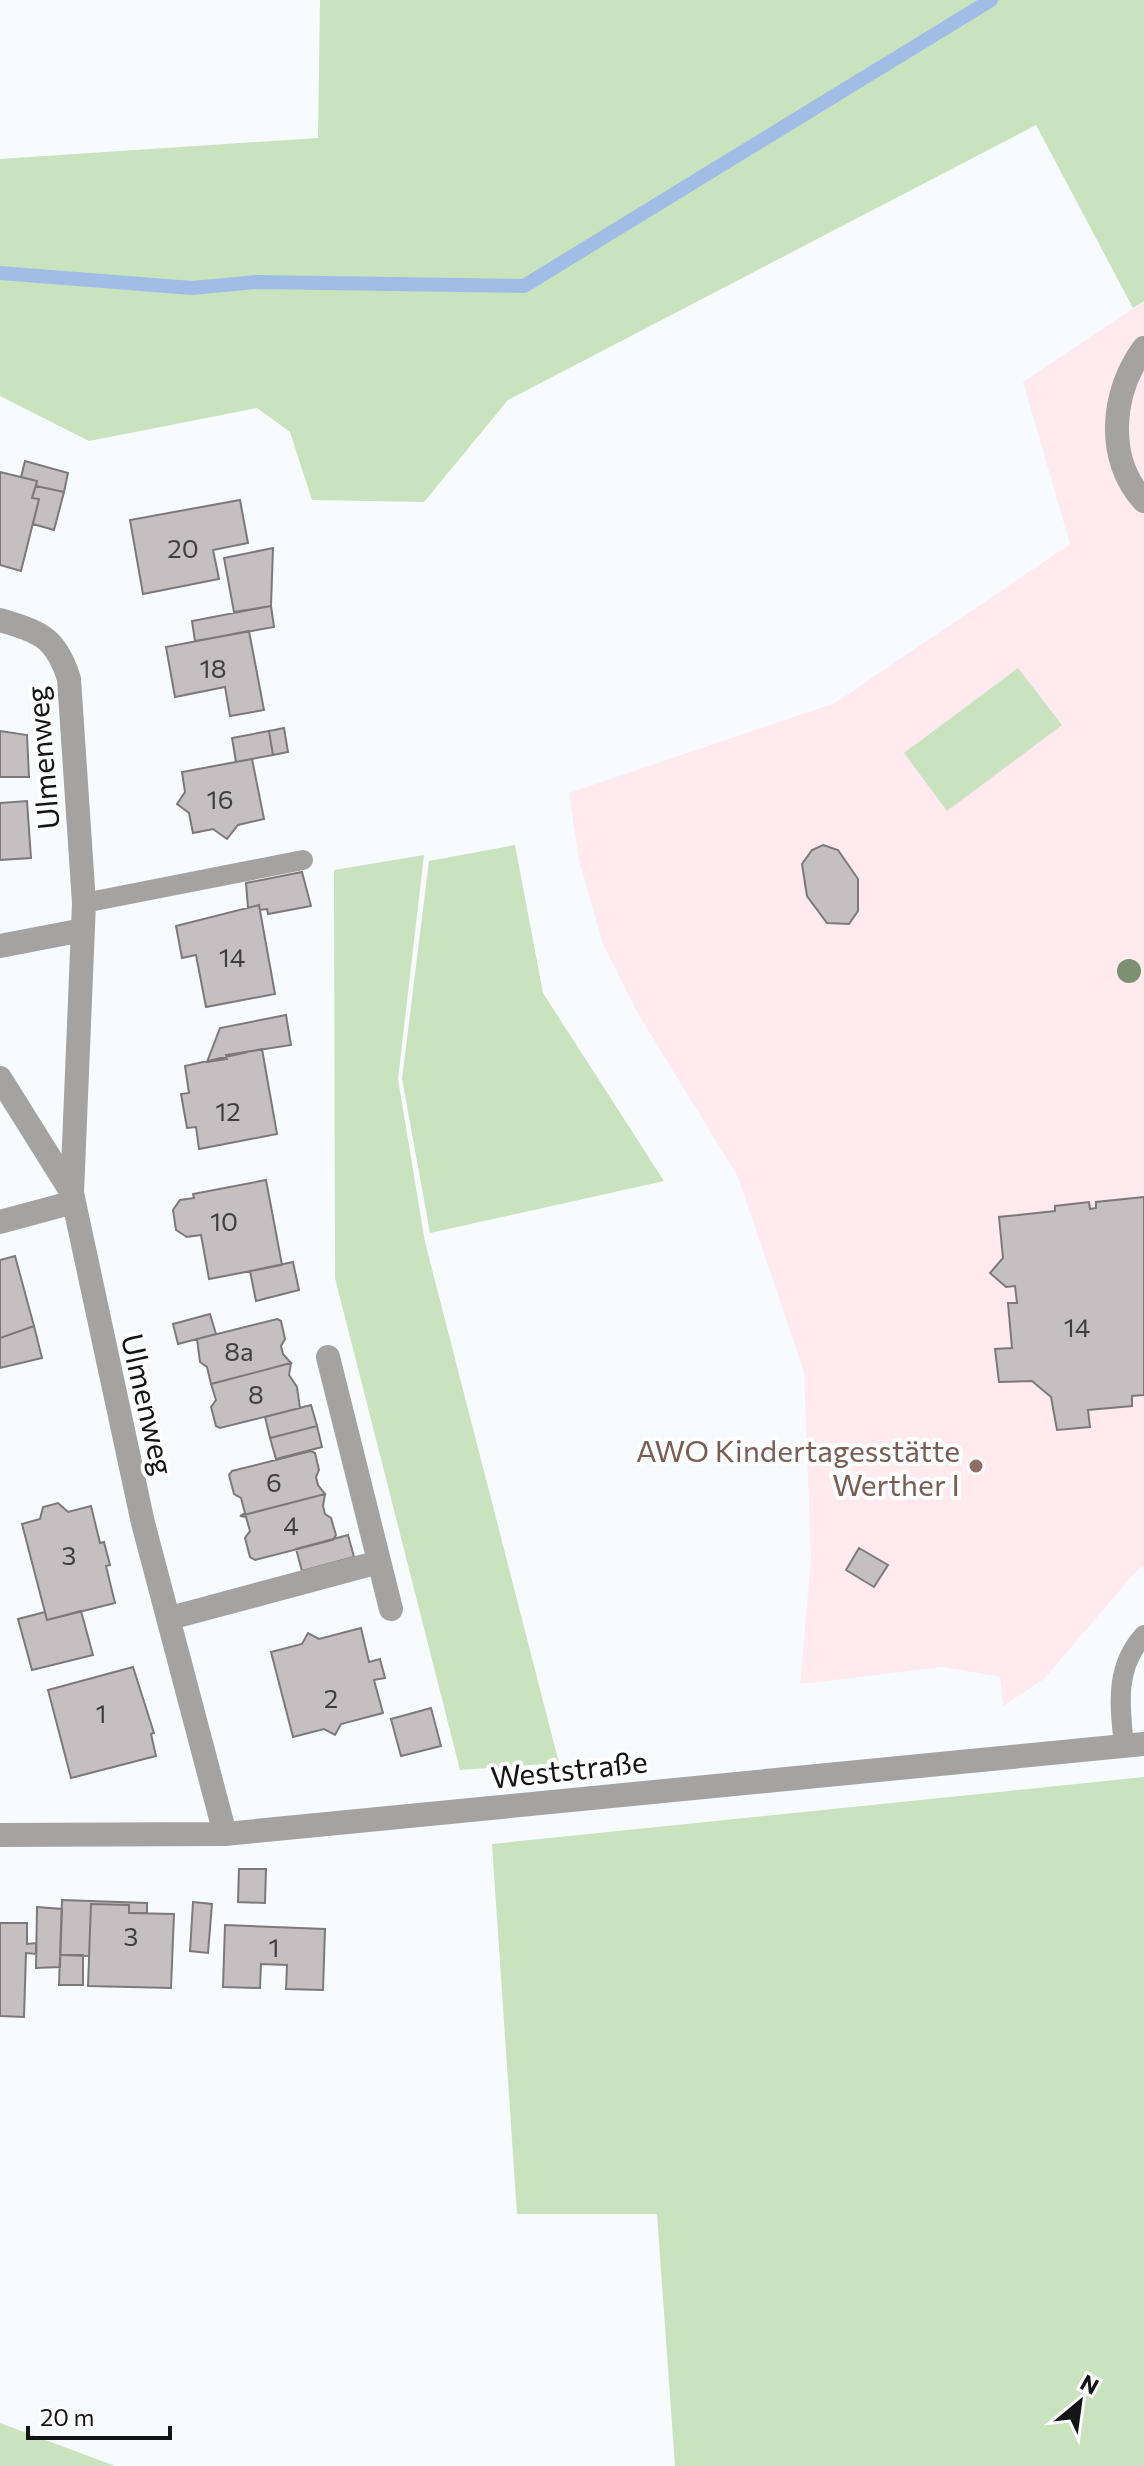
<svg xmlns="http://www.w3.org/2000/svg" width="1144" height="2466" font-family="Commissioner,sans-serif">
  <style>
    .education { fill: #ffeaf0 }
    .green { fill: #c9e3bf }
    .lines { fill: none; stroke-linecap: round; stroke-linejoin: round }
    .stream { stroke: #a1bde5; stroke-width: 14 }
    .building { fill: #c4c0c2; stroke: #7d797b; stroke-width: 2 }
    .lane { stroke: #a5a3a2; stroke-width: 20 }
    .street { stroke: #a5a3a2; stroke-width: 24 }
    .tree { fill: #7b9172 }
    .education-dot { fill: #8d6e63; stroke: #fff; stroke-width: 3 }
    .labels { text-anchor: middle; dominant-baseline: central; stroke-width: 8; stroke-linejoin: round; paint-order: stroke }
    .number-label { font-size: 26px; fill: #3f3f40 }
    .street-label { font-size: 30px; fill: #131415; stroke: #fff }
    .education-label { font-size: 30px; fill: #785e54; stroke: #fff; text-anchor: end }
  </style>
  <rect width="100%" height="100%" fill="#f7fbfe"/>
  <!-- education -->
  <path class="education" d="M 1144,301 L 1144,1567 L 1139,1568 L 1044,1679 L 1003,1706 L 1000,1677 L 944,1667 L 800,1684 L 811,1559 L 804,1372 L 738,1177 L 637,1012 L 603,944 L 579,861 L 569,793 L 835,703 L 1070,544 L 1023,382 Z"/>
  <!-- green -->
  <path class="green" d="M 320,0 L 1144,0 L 1144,301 L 1133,308 L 1036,125 L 508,400 L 424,502 L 312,500 L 290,432 L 257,408 L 89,441 L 0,396 L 0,159 L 318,138 Z
    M 1018,668 L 1062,725 L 947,811 L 904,753 Z
    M 515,845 L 543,993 L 664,1181 L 430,1233 L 402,1079 L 429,861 Z
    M 424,855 L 398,1079 L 425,1242 L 559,1763 L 460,1770 L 335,1278 L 334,870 Z
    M 1144,1777 L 1144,2466 L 675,2466 L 657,2214 L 517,2214 L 492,1844 Z
    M 0,2423 L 115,2466 L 0,2466 Z"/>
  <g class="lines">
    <!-- stream -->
    <path class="stream" d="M 0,273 L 192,288 L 257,282 L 524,286 L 991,0"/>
  </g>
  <!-- building -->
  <path class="building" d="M 25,461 L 68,473 L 64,492 L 36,486 L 37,481 L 21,477 Z
    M 0,472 L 37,481 L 32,498 L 39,499 L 21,571 L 0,565 Z
    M 36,486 L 64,492 L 54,530 L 33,524 L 39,499 L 32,498 Z
    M 240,500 L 248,543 L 213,550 L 219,579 L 143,594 L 130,520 Z
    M 273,548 L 271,606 L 234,612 L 224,558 Z
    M 271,606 L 274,627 L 195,641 L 192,621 Z
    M 249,631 L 264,710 L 230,716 L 225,687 L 175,697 L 166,647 Z
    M 284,728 L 288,752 L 273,755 L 269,731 Z
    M 0,731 L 27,735 L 29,777 L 0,777 Z
    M 269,731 L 273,755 L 236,762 L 232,738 Z
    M 252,759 L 264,819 L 238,825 L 227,839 L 213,829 L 193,833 L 189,813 L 177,804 L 185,792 L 182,772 Z
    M 27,801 L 31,858 L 0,860 L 0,803 Z
    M 823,845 L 838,850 L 858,879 L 858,911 L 849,924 L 827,923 L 807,896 L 802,864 L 812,850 Z
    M 302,872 L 311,906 L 268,914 L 267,909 L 260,910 L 259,905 L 248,908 L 246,883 Z
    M 259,905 L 275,994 L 206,1007 L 196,955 L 182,958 L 176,926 Z
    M 286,1015 L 291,1045 L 226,1055 L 227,1059 L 207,1062 L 220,1028 Z
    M 262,1049 L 277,1134 L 199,1149 L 196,1127 L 187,1128 L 181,1094 L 189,1093 L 185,1066 Z
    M 266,1180 L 282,1265 L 209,1279 L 201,1235 L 187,1237 L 176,1230 L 173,1210 L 180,1200 L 194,1198 L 193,1194 Z
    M 1144,1197 L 1144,1395 L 1132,1396 L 1132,1406 L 1088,1410 L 1090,1427 L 1057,1430 L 1051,1397 L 1032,1381 L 999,1382 L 995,1349 L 1012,1348 L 1008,1303 L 1017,1303 L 1015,1286 L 1006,1287 L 990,1273 L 1003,1258 L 999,1217 L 1055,1211 L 1055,1206 L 1089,1202 L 1090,1209 L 1096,1208 L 1096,1202 Z
    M 15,1256 L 34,1326 L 0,1338 L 0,1260 Z
    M 293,1262 L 299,1290 L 256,1301 L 250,1271 Z
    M 210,1314 L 216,1334 L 178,1344 L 173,1324 Z
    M 277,1319 L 281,1321 L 285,1339 L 281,1346 L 283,1354 L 291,1363 L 211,1384 L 207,1367 L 200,1362 L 197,1339 Z
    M 34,1326 L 42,1358 L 0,1368 L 0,1338 Z
    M 291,1363 L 289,1375 L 297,1387 L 300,1408 L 220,1428 L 216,1426 L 211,1407 L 216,1400 L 211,1384 Z
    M 311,1405 L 317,1426 L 270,1438 L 265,1417 Z
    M 317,1426 L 322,1447 L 276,1459 L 270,1438 Z
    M 311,1451 L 315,1453 L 319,1470 L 316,1477 L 318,1485 L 325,1494 L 240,1516 L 245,1513 L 241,1498 L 234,1494 L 229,1475 L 232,1471 Z
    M 325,1494 L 323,1506 L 325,1514 L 331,1518 L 336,1535 L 333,1540 L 255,1560 L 250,1557 L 245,1538 L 250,1531 L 246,1517 L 240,1516 Z
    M 58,1503 L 68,1512 L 91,1506 L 100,1543 L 104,1542 L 110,1565 L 106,1566 L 115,1603 L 47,1620 L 22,1524 L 40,1519 L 43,1507 Z
    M 348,1535 L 354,1557 L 302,1571 L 296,1549 Z
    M 859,1548 L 888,1565 L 874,1587 L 846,1570 Z
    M 81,1611 L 93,1655 L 32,1670 L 18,1619 L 45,1612 L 47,1620 Z
    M 361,1628 L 369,1662 L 380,1659 L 385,1678 L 374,1680 L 383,1713 L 341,1724 L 335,1735 L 324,1729 L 293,1737 L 271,1652 L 302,1644 L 308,1633 L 319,1639 Z
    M 133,1667 L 154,1733 L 151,1734 L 156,1756 L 71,1778 L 48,1690 Z
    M 431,1708 L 441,1746 L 401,1756 L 391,1719 Z
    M 239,1869 L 266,1869 L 265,1903 L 238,1902 Z
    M 62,1900 L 147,1903 L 147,1913 L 129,1913 L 129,1905 L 91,1904 L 89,1956 L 60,1955 Z
    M 193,1902 L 212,1904 L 208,1953 L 190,1951 Z
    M 91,1904 L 129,1905 L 129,1913 L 174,1914 L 171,1988 L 88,1986 Z
    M 37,1907 L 62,1909 L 60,1967 L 36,1968 Z
    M 0,1923 L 27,1923 L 27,1944 L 36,1943 L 36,1954 L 26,1953 L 24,2017 L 0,2016 Z
    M 225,1925 L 325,1929 L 323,1990 L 286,1989 L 287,1965 L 261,1964 L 260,1988 L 223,1987 Z
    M 60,1955 L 83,1955 L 83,1985 L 59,1985 Z"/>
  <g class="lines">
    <!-- lane -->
    <path class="lane" d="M 84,903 L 303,860
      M 1124,1746 C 1120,1706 1114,1668 1144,1635"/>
    <!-- street -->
    <path class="street" d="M 1144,348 C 1111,392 1105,459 1144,501
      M 0,620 C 40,632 56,637 69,679 L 84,903 L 72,1193 L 143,1523 L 225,1834
      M 0,946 L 83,930
      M 0,1078 L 72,1193
      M 0,1222 L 74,1202
      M 328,1357 L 391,1609
      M 170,1618 L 379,1562
      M 0,1835 L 225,1834 L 1144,1744"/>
  </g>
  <!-- trees -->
  <circle class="tree" cx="1129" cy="971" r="12"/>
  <!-- markers -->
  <circle class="education-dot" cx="976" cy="1466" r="8"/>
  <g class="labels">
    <!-- number labels -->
    <g class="number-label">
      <text x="183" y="547">20</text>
      <text x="213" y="667">18</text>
      <text x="220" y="798">16</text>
      <text x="232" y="956">14</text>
      <text x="228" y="1110">12</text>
      <text x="224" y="1220">10</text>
      <text x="1077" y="1326">14</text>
      <text x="239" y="1350">8a</text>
      <text x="256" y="1393">8</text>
      <text x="274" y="1481">6</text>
      <text x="291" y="1524">4</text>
      <text x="69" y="1554">3</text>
      <text x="331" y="1697">2</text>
      <text x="101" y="1712">1</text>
      <text x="131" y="1935">3</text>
      <text x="274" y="1946">1</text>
    </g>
    <!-- street labels -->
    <g class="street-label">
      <text transform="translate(41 758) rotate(-95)">Ulmenweg</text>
      <text transform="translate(149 1404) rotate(77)">Ulmenweg</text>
      <text transform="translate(569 1768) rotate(-6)">Weststraße</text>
    </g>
    <!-- education labels -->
    <g class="education-label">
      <text x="960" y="1449">AWO Kindertagesstätte<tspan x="960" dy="34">Werther I</tspan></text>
    </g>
  </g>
  <!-- north arrow -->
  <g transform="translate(1080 2402) rotate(29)" stroke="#ffffff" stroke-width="6" paint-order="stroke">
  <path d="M0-6L14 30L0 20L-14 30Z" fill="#131415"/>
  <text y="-12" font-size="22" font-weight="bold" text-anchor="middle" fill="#131415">N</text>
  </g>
  <!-- scale -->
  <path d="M28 2426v12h142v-12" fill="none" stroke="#131415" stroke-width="4"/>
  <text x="40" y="2426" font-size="24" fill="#131415" stroke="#ffffff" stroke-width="6" paint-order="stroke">20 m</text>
</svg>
